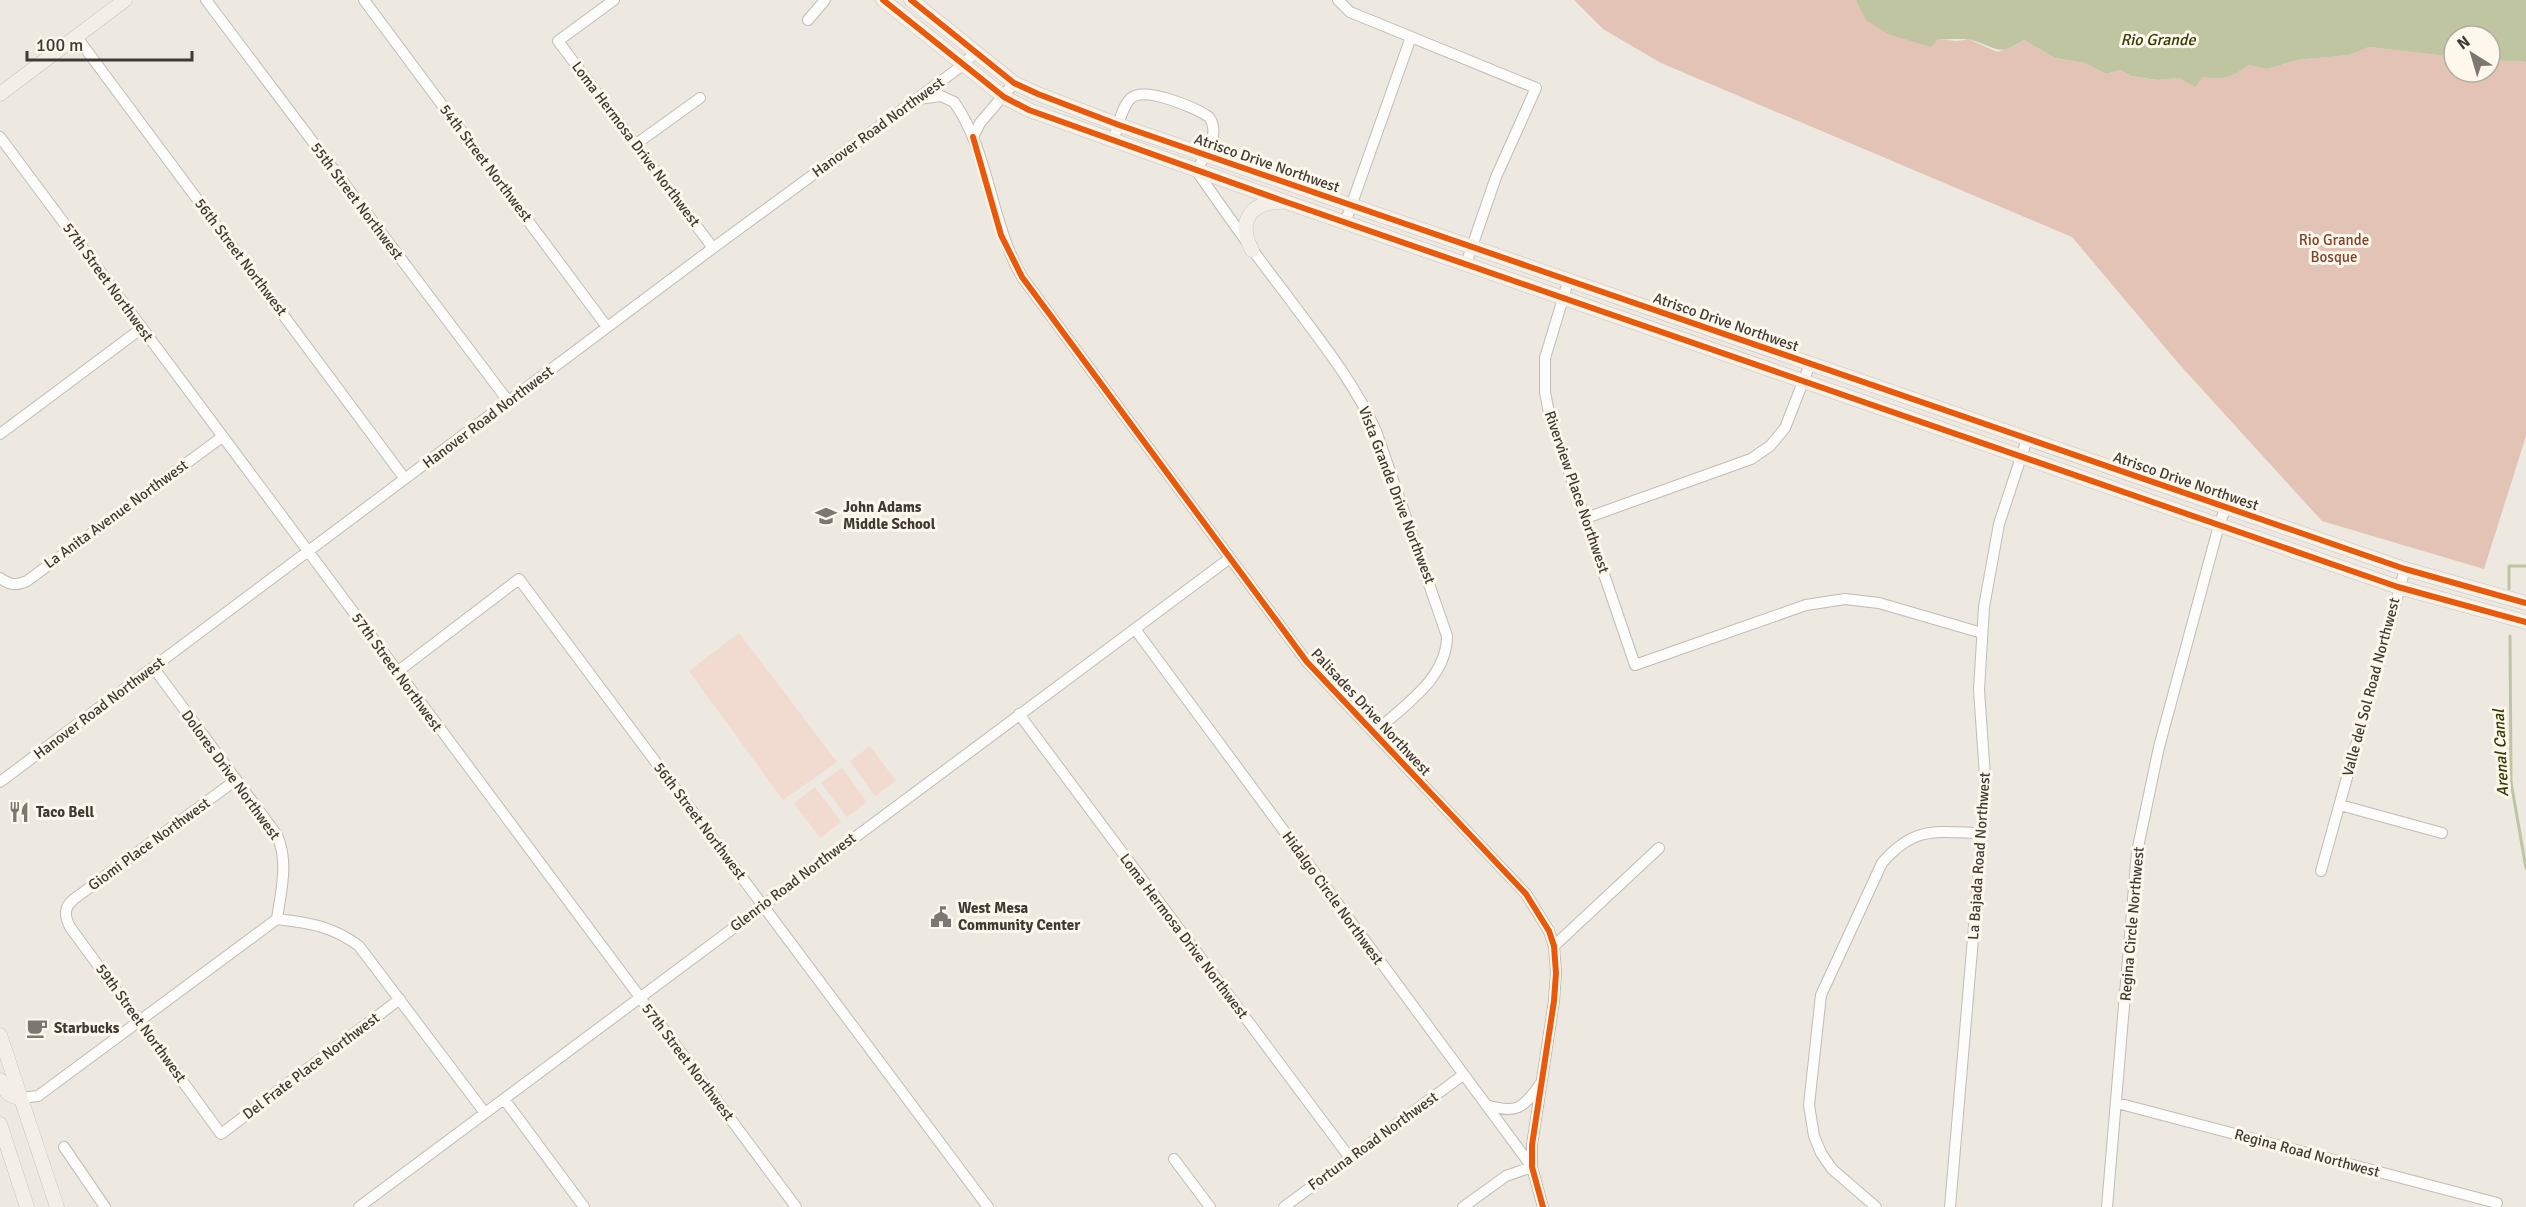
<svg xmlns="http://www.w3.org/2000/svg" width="2526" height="1207" font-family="Signika,sans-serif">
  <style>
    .green { fill: #f1dbd1 }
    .forest { fill: #e2c3b5 }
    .water { fill: #bfc5a0 }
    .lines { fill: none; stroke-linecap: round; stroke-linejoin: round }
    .stream { stroke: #bfc5a0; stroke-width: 3 }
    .minor-casing { stroke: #c0bcb6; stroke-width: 12 }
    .major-casing { stroke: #c7c5c0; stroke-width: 15 }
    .minor { stroke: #fcfcfa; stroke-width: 10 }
    .major { stroke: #f3eee8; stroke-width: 14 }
    .cycleway-casing { stroke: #fef7ec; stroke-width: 10 }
    .cycleway { stroke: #e8590c; stroke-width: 6 }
    .labels { text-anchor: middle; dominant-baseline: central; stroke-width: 6; stroke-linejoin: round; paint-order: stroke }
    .street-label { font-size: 15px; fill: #3e3b35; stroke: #fef7ec }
    .park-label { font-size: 15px; fill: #824028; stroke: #fef7ec }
    .poi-label { font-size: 15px; font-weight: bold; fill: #3e3b35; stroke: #fef7ec; text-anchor: start }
    .water-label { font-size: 16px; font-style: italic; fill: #313a00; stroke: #fef7ec }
  </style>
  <rect width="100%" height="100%" fill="#ede8e0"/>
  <!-- green -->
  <path class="green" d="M 739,633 L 837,762 L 783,800 L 689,671 Z
    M 870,746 L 896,781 L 875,796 L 850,761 Z
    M 842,768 L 867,802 L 847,817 L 821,783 Z
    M 815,787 L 841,822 L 820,838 L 794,803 Z"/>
  <!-- forest -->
  <path class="forest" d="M 1574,0 L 1856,0 L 1938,39 L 1957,41 L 1969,39 L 1997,52 L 2015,46 L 2024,40 L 2055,58 L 2085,63 L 2106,74 L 2120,70 L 2131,76 L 2156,80 L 2179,78 L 2195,86 L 2203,77 C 2224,81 2232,77 2249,65 L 2267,69 L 2298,60 L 2349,55 L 2369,47 L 2454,57 L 2454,72 L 2490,72 L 2490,60 L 2526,62 L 2526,436 L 2484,569 L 2322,521 L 2179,364 L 2072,237 L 1661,63 L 1603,29 Z"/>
  <!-- water -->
  <path class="water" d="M 1856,0 L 2526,0 L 2526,62 L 2490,60 L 2490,36 L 2454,36 L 2454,57 L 2369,47 L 2349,55 L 2298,60 L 2267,69 L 2249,65 C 2232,77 2224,81 2203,77 L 2195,87 L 2179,78 L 2157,80 L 2131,76 L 2120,70 L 2106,74 L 2085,63 L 2055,58 L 2024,40 C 1998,57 1997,48 1972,40 C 1966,38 1947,40 1938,39 L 1931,47 L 1888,34 L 1866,20 Z"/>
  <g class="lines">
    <!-- stream -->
    <path class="stream" d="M 2509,589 L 2509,566 L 2526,566
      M 2510,636 L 2511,782 L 2526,868"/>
    <defs>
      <path id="minor" d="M 206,0 L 508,401
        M 364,0 L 607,327
        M 614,0 L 558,41 L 713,248
        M 1338,0 L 1350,12 L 1536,88 L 1496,177 L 1466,264
        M 808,20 L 825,0
        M 76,36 L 405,479
        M 918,99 L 941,96 L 954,102 C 990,153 990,222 1022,277 L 1307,662 L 1526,894 L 1549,931 L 1554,946 L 1556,973 L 1554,1001 L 1532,1145 L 1532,1167 L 1543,1207
        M 0,137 L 796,1207
        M 973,137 L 980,123 L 1014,83
        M 1113,141 C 1118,129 1121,107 1131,98 C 1145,86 1196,108 1209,117 C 1221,134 1206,156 1196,170 C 1225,212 1254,253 1285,293 C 1318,338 1353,380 1376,431 L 1447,636 C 1447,679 1403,706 1374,733
        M 636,144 L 700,98
        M 1345,223 L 1411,37
        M 1568,282 L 1545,358 L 1545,392 L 1549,413 L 1635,665 L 1806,605 L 1845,599 L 1879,603 L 1982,633
        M 0,434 L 142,328
        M 1586,518 L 1751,459 L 1770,446 L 1785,428 L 1810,364
        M 0,578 C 10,585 16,586 27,581 L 222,437
        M 1135,629 L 1532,1167
        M 153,667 L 277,835 C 289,863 281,890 277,919
        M 397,672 L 519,579 L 988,1207
        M 1019,714 L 1350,1158
        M 236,780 L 74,899 C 64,907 64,915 70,927 L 221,1134 L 400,999
        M 0,782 L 713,248 L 963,65 L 975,52
        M 2340,805 L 2442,833
        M 2321,871 L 2405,569
        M 277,919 C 310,923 332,926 359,946 L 485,1113
        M 1554,946 L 1659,848
        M 21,1098 L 38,1096 L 277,919
        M 504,1099 L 584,1207
        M 2117,1103 L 2497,1203
        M 1486,1105 C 1516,1114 1523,1109 1540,1084
        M 64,1147 L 105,1207
        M 1174,1159 L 1210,1207
        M 359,1207 L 1230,558
        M 1284,1207 L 1463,1075
        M 1463,1207 L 1506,1176 L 1532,1167
        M 1876,1207 L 1832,1169 L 1821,1153 L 1814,1136 L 1809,1105 L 1821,995 L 1882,863 C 1915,825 1937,832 1982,833
        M 1950,1207 L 1982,833 L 1985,776 L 1979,690 L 1984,607 L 1999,524 L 2027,439
        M 2107,1207 L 2137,852 L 2159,747 L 2219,525 L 2226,507"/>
      <path id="major" d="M 883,0 L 1004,97 L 1029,110 L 1286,202 L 2398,587 L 2526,622
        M 911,0 L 1014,83 L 1038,94 L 1119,125 L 2405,569 L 2526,603
        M 0,94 L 125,0
        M 1252,250 C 1237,222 1250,202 1281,202
        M 0,1035 L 57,1207
        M 0,1080 C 5,1092 8,1096 21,1098
        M 0,1124 L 27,1207"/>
    </defs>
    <!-- minor casing -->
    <use href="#minor" class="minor-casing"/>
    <!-- major casing -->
    <use href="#major" class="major-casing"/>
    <!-- minor -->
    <use href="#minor" class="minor"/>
    <!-- major -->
    <use href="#major" class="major"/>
    <defs>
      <path id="cycleway" d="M 883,0 L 1004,97 L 1029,110 L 1286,202 L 2398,587 L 2526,622
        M 911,0 L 1014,83 L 1038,94 L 1119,125 L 2405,569 L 2526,603
        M 973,137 L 1001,235 L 1022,277 L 1307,662 L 1526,894 L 1549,931 L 1554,946 L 1556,973 L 1554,1001 L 1532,1145 L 1532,1167 L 1543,1207"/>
    </defs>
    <!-- cycleway casing -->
    <use href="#cycleway" class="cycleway-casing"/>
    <!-- cycleway -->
    <use href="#cycleway" class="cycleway"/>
  </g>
  <!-- icons -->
  <defs>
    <symbol id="school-bare" viewBox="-9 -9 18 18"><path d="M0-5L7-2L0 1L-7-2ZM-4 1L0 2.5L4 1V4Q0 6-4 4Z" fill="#7b7871" stroke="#fef7ec" stroke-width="2.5" paint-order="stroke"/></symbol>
    <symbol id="restaurant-bare" viewBox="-9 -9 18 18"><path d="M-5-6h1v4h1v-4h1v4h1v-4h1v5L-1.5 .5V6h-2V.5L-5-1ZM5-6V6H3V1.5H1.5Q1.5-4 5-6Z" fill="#7b7871" stroke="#fef7ec" stroke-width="2.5" paint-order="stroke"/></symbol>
    <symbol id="civic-bare" viewBox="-9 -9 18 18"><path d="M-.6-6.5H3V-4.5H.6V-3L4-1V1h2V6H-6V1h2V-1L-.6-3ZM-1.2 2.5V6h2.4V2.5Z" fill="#7b7871" stroke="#fef7ec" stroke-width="2.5" paint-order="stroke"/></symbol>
    <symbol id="cafe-bare" viewBox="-9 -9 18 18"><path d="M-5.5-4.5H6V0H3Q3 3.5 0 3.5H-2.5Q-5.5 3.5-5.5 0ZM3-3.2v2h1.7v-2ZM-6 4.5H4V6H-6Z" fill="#7b7871" stroke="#fef7ec" stroke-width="2.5" paint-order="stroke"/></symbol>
  </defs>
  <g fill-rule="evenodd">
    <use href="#school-bare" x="811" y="501" width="30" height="30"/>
    <use href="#restaurant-bare" x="4" y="797" width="30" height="30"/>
    <use href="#civic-bare" x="926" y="902" width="30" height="30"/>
    <use href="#cafe-bare" x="22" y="1013" width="30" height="30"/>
  </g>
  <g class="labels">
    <!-- street labels -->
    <g class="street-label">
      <text transform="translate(878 127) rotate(-36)">Hanover Road Northwest</text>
      <text transform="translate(636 144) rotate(53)">Loma Hermosa Drive Northwest</text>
      <text transform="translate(486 163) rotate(53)">54th Street Northwest</text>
      <text transform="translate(1267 163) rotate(19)">Atrisco Drive Northwest</text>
      <text transform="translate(357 201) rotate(53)">55th Street Northwest</text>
      <text transform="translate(241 257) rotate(53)">56th Street Northwest</text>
      <text transform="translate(108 282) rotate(54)">57th Street Northwest</text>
      <text transform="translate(1726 322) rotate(19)">Atrisco Drive Northwest</text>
      <text transform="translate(488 417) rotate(-37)">Hanover Road Northwest</text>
      <text transform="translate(2186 481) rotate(19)">Atrisco Drive Northwest</text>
      <text transform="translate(1577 492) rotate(71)">Riverview Place Northwest</text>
      <text transform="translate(1397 495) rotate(69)">Vista Grande Drive Northwest</text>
      <text transform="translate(116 514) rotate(-36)">La Anita Avenue Northwest</text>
      <text transform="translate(397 672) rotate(54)">57th Street Northwest</text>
      <text transform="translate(2371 687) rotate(-75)">Valle del Sol Road Northwest</text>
      <text transform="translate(99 708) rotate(-37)">Hanover Road Northwest</text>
      <text transform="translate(1371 712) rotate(47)">Palisades Drive Northwest</text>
      <text transform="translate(231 775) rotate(54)">Dolores Drive Northwest</text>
      <text transform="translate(700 821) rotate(53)">56th Street Northwest</text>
      <text transform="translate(149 844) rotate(-36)">Giomi Place Northwest</text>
      <text transform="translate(1979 856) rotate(-86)">La Bajada Road Northwest</text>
      <text transform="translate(793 882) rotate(-37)">Glenrio Road Northwest</text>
      <text transform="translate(1333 898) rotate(54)">Hidalgo Circle Northwest</text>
      <text transform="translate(2132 924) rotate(-85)">Regina Circle Northwest</text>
      <text transform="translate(1184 936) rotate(53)">Loma Hermosa Drive Northwest</text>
      <text transform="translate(141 1023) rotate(54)">59th Street Northwest</text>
      <text transform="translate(688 1062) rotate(53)">57th Street Northwest</text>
      <text transform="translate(311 1066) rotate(-37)">Del Frate Place Northwest</text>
      <text transform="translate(1373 1141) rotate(-36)">Fortuna Road Northwest</text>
      <text transform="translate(2307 1153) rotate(15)">Regina Road Northwest</text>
    </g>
    <!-- park labels -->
    <g class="park-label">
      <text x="2334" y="240">Rio Grande<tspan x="2334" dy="17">Bosque</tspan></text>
    </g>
    <!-- poi labels -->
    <g class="poi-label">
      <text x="843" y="507">John Adams<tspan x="843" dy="17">Middle School</tspan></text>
      <text x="36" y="812">Taco Bell</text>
      <text x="958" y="908">West Mesa<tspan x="958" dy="17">Community Center</tspan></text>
      <text x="54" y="1028">Starbucks</text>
    </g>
    <!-- water labels -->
    <g class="water-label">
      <text x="2158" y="40">Rio Grande</text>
      <text transform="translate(2501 753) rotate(-93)">Arenal Canal</text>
    </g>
  </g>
  <!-- north arrow -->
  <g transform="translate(2472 54) rotate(323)"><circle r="28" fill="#fef7ec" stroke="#b1aca3" stroke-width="1.5"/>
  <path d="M0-4.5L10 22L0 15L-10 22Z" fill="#7b7871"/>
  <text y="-9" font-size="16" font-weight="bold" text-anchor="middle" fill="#3e3b35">N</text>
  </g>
  <!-- scale -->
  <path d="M27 51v9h165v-9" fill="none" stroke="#3e3b35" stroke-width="3"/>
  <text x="36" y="51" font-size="18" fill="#3e3b35" stroke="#fef7ec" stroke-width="4.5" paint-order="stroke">100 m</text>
</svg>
